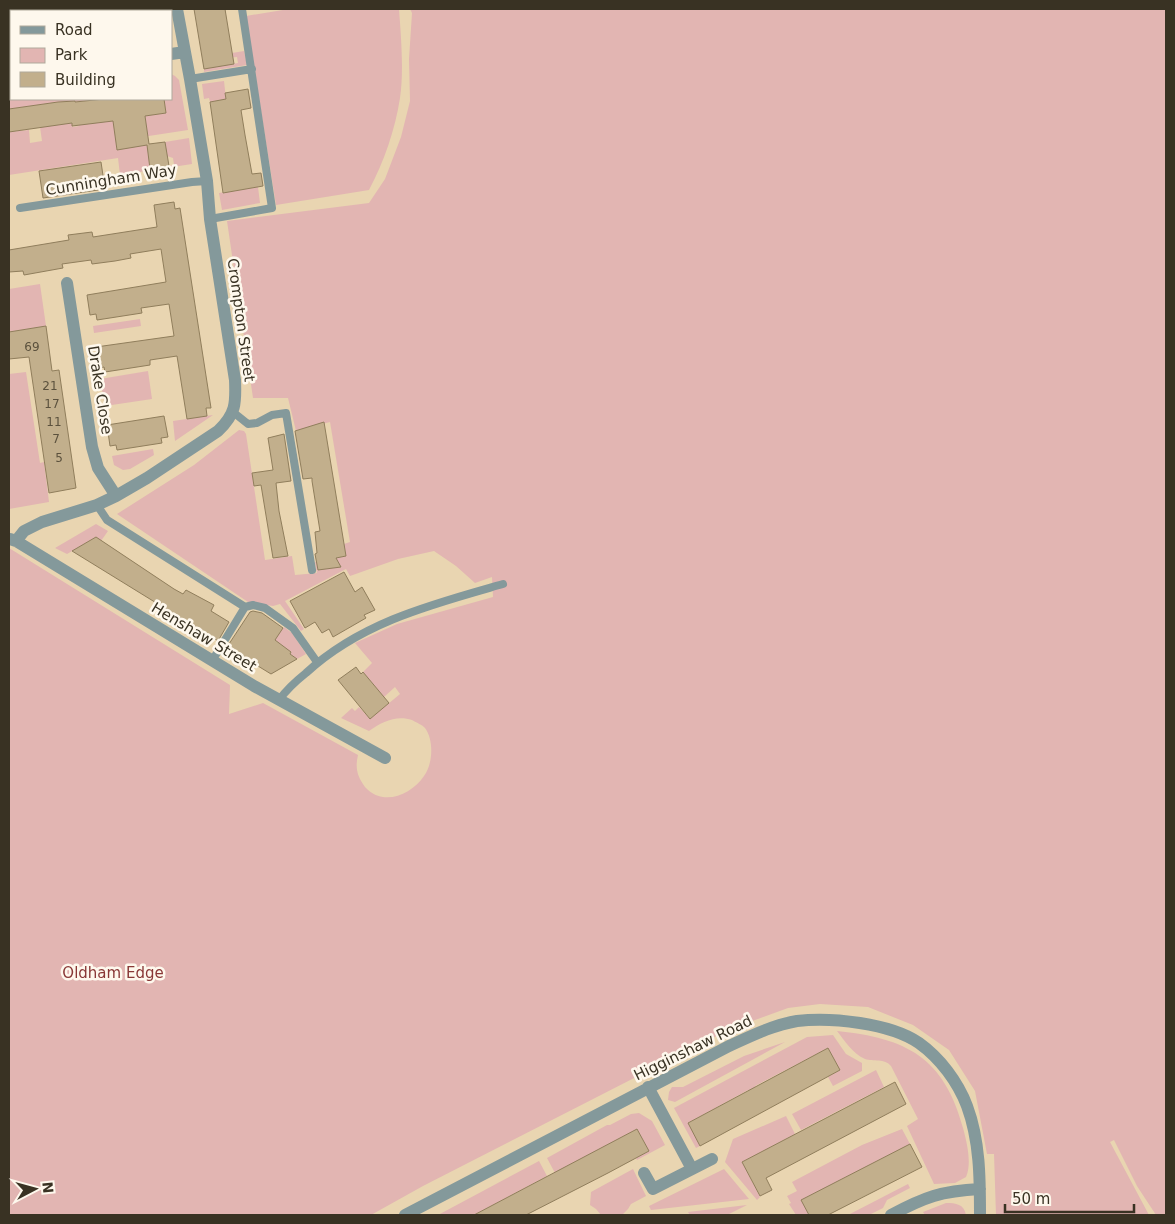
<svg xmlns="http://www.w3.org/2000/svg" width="1175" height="1224" font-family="'DejaVu Sans',sans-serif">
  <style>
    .green { fill: #e2b5b2 }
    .building { fill: #c2af8c; stroke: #907e5c }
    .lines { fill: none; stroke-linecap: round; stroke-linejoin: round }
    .service { stroke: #84999b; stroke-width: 8 }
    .minor { stroke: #84999b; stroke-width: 12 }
    .labels { text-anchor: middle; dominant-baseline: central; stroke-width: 5; stroke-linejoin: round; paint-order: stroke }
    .number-label { font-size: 12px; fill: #5b513d }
    .street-label { font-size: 15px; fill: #393223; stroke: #fef8ed }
    .park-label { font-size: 15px; fill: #893736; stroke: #fef8ed }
  </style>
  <rect width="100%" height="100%" fill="#e9d5b1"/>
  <!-- green -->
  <path class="green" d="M 289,9 L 399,9 C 401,36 404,71 400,98 C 395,130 384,162 369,190 L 276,205 L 246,16 Z
    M 410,9 L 1166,9 L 1166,1215 L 1156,1215 L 1137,1186 L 1114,1140 L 1110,1142 L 1149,1215 L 996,1215 L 994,1154 L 987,1154 L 975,1091 L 949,1050 L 913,1025 L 868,1007 L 820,1004 L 788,1008 L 730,1029 L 423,1186 L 371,1215 L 9,1215 L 9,548 L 230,685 L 229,714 L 263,703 L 358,755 C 355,768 357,776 365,787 C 383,807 411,795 424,776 C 433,764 434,740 425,728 C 423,725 415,722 412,720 C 396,715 382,722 369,731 L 341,718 L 352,708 L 355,711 L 359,707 L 370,719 L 400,694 L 395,687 L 384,697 L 363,672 L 372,663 L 355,643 L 397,624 L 493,597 L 492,577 L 475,583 L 456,566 L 434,551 L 398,559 L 350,576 L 346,569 L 285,601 L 304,629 L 301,631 L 280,604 L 273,606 L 248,602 L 117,514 L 194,465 L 239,430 L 244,431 L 246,434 L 265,560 L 292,556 L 295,575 L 317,573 L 315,562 L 346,556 L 344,544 L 350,542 L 330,422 L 296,431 L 288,398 L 253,398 L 227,221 L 369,203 L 385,179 L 401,137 L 410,101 L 409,59 L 412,13 Z
    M 244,51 L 247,65 L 204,72 L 204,69 L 238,63 L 237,57 L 226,58 L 226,54 Z
    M 171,74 L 175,76 L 179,80 L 188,130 L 116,141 L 116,149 L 147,144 L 150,169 L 174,165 L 173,158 L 167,156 L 165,142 L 189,138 L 192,164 L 120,175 L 118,158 L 9,175 L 9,132 L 29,130 L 30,143 L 42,141 L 40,127 L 58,102 L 9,109 L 9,99 L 104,99 L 64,103 L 73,127 L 79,126 L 79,121 L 115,116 L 113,99 L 121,99 L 124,118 L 130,125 L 146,123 L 145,116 L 166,113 L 164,99 L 171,99 Z
    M 224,81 L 226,99 L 210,102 L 209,98 L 204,99 L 202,84 Z
    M 258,187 L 260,203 L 222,210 L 219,193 Z
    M 40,284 L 46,326 L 9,332 L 9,289 Z
    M 140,319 L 141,326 L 94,333 L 93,326 Z
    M 148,371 L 152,399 L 105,406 L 100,379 Z
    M 26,372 L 40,463 L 44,462 L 49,502 L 9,509 L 9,374 Z
    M 213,415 L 175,441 L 173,421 Z
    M 153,449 L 154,455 L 130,469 L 123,470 L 114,465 L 112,456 Z
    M 96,524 L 108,531 L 101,541 L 96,537 L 67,554 L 55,548 Z
    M 284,627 L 292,633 L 306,654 L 297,659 L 290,654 L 291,652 L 275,640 Z
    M 837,1031 C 906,1038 944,1057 963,1128 C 967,1143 972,1163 966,1177 L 955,1183 L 934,1184 L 907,1126 L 918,1119 L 891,1066 C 885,1058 873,1062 865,1059 C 853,1054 844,1040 837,1031 Z
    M 833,1035 L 846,1054 L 862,1063 L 862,1071 L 833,1086 L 828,1077 L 840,1070 L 828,1048 L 755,1086 L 758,1092 L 752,1096 L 748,1090 L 688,1123 L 700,1146 L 696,1148 L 674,1108 L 807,1037 Z
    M 785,1042 L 675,1102 L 668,1100 L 669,1092 L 672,1087 L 683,1087 L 744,1056 Z
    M 876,1070 L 884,1087 L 801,1130 L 792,1114 Z
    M 639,1113 L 652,1121 L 665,1145 L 637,1160 L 636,1158 L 649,1151 L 637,1129 L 555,1173 L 547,1158 L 607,1125 L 610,1125 L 631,1114 Z
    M 786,1116 L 795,1134 L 742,1162 L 760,1197 L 757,1200 L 725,1162 L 733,1139 Z
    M 902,1129 L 910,1144 L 802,1200 L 809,1215 L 796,1215 L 789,1204 L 791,1203 L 787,1196 L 797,1191 L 792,1182 L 862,1145 Z
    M 539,1161 L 547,1176 L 474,1215 L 438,1215 Z
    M 633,1169 L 646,1196 L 631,1204 L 628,1209 L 622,1215 L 601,1215 L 596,1209 L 590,1205 L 591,1192 Z
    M 724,1169 L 749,1199 L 651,1210 L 649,1206 Z
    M 908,1184 L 910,1188 L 887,1200 L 883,1208 L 869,1215 L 848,1215 Z
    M 946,1203 C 956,1203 964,1204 966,1215 L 925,1215 L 923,1212 Z
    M 747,1205 L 727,1215 L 690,1215 L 688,1212 Z"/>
  <!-- building -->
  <path class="building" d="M 194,9 L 225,9 L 234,64 L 204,69 Z
    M 248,89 L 251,108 L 241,110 L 245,135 L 252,174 L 261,173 L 263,186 L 223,193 L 210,102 L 226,99 L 225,93 Z
    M 104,99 L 164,99 L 166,113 L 145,116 L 149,144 L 165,142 L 169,166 L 150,169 L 147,145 L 117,150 L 113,121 L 72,126 L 72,123 L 9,132 L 9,109 L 58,102 L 75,101 L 75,102 Z
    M 101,162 L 105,189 L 43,198 L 39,171 Z
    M 174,202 L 175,209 L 180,208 L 211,408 L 206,408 L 207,416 L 187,419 L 177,356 L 150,360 L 150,365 L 105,372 L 104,367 L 99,368 L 96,347 L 174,336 L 169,304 L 141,308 L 142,313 L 97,320 L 96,314 L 90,315 L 87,295 L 166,282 L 161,249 L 130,254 L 131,258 L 115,261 L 92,264 L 91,260 L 62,264 L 63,268 L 24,275 L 23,271 L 9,272 L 9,250 L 69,240 L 68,235 L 92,232 L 93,237 L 157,227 L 154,205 Z
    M 46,326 L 52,371 L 59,370 L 76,488 L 49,493 L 29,357 L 9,359 L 9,332 Z
    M 164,416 L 168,437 L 161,438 L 162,443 L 117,450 L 116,445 L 110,446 L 107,425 Z
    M 324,422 L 346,556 L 336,558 L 341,567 L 318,570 L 315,554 L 317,553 L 315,532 L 320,531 L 312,481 L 312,478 L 303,479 L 295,431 Z
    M 284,434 L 291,481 L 276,483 L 279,511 L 288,556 L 273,558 L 261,485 L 254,486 L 252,473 L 273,470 L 268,438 Z
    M 96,537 L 174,589 L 183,594 L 186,590 L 214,605 L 211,611 L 229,622 L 218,641 L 72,551 Z
    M 344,572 L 355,592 L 362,587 L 375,610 L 364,615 L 366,618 L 333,637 L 329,629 L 322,633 L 315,622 L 305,628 L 290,601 Z
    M 253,611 L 262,613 L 283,628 L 275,640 L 291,652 L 290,654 L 297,659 L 271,674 L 227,647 L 250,612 Z
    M 356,667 L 361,674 L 363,672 L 389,703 L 370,719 L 338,680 Z
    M 828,1048 L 840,1070 L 700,1146 L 688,1123 Z
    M 895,1082 L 906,1104 L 766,1178 L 772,1190 L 760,1196 L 742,1162 Z
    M 637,1129 L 649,1151 L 608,1173 L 526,1215 L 474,1215 Z
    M 910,1144 L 922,1167 L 828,1215 L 809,1215 L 801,1200 Z"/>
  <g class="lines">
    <!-- service -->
    <path class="service" d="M 190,79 L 252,69
      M 20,208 L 192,182 L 207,181
      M 210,219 L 272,208 L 242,9
      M 233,412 L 248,424 L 257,423 L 272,415 L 286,413 L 312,570
      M 97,505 L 107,520 L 245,607 L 253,605 L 265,608 L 293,628 L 317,662
      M 212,661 L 245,607
      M 279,700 C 287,689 296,681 306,673 C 361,622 433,604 503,584"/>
    <!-- minor -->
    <path class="minor" d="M 171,54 L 185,52
      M 9,79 L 11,78
      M 67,283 L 92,447 L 98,468 L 116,496
      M 10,539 L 16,541 L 254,686 L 385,758
      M 16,541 L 24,531 L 42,522 L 97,505 L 116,496 L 147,478 L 218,431 C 236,414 236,403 235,380 L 210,219 L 207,181 L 190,79 L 177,9
      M 648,1087 L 692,1169
      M 644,1173 L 653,1189 L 712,1159
      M 405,1215 L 729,1046 C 751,1036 773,1025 797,1021 C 831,1017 890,1023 919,1043 C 940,1058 958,1082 967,1106 C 980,1141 980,1179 980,1215
      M 891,1215 C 925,1197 941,1191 980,1189"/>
  </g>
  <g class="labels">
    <!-- number labels -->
    <g class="number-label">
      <text x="32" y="347">69</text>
      <text x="50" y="386">21</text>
      <text x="52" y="404">17</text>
      <text x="54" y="422">11</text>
      <text x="56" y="439">7</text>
      <text x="59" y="458">5</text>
    </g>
    <!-- street labels -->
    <g class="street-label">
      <text transform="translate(111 180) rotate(-9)">Cunningham Way</text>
      <text transform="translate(241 320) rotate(82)">Crompton Street</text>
      <text transform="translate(100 390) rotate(81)">Drake Close</text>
      <text transform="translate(204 637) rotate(31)">Henshaw Street</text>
      <text transform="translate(693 1048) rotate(-26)">Higginshaw Road</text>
    </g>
    <!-- park labels -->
    <g class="park-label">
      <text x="113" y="973">Oldham Edge</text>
    </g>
  </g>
  <!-- border -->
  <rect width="1175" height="1224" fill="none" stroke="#393223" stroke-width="20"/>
  <!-- legend -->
  <rect x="10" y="10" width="162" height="90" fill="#fef8ed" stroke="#afa99c"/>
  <rect x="20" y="26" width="25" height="8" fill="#84999b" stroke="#afa99c"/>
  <text x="55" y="35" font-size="15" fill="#393223">Road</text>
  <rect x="20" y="48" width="25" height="15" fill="#e2b5b2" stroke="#afa99c"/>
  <text x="55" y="60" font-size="15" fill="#393223">Park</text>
  <rect x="20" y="72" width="25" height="15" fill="#c2af8c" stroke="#afa99c"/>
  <text x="55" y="85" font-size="15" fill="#393223">Building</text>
  <!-- north arrow -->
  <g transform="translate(35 1189) rotate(84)" stroke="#fef8ed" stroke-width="4" paint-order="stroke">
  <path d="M0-4L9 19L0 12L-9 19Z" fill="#393223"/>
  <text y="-8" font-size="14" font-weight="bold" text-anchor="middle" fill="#393223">N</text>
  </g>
  <!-- scale -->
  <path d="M1005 1204v8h129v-8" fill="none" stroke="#393223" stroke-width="2.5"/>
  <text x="1012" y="1204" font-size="15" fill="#393223" stroke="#fef8ed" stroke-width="4" paint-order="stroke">50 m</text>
</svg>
